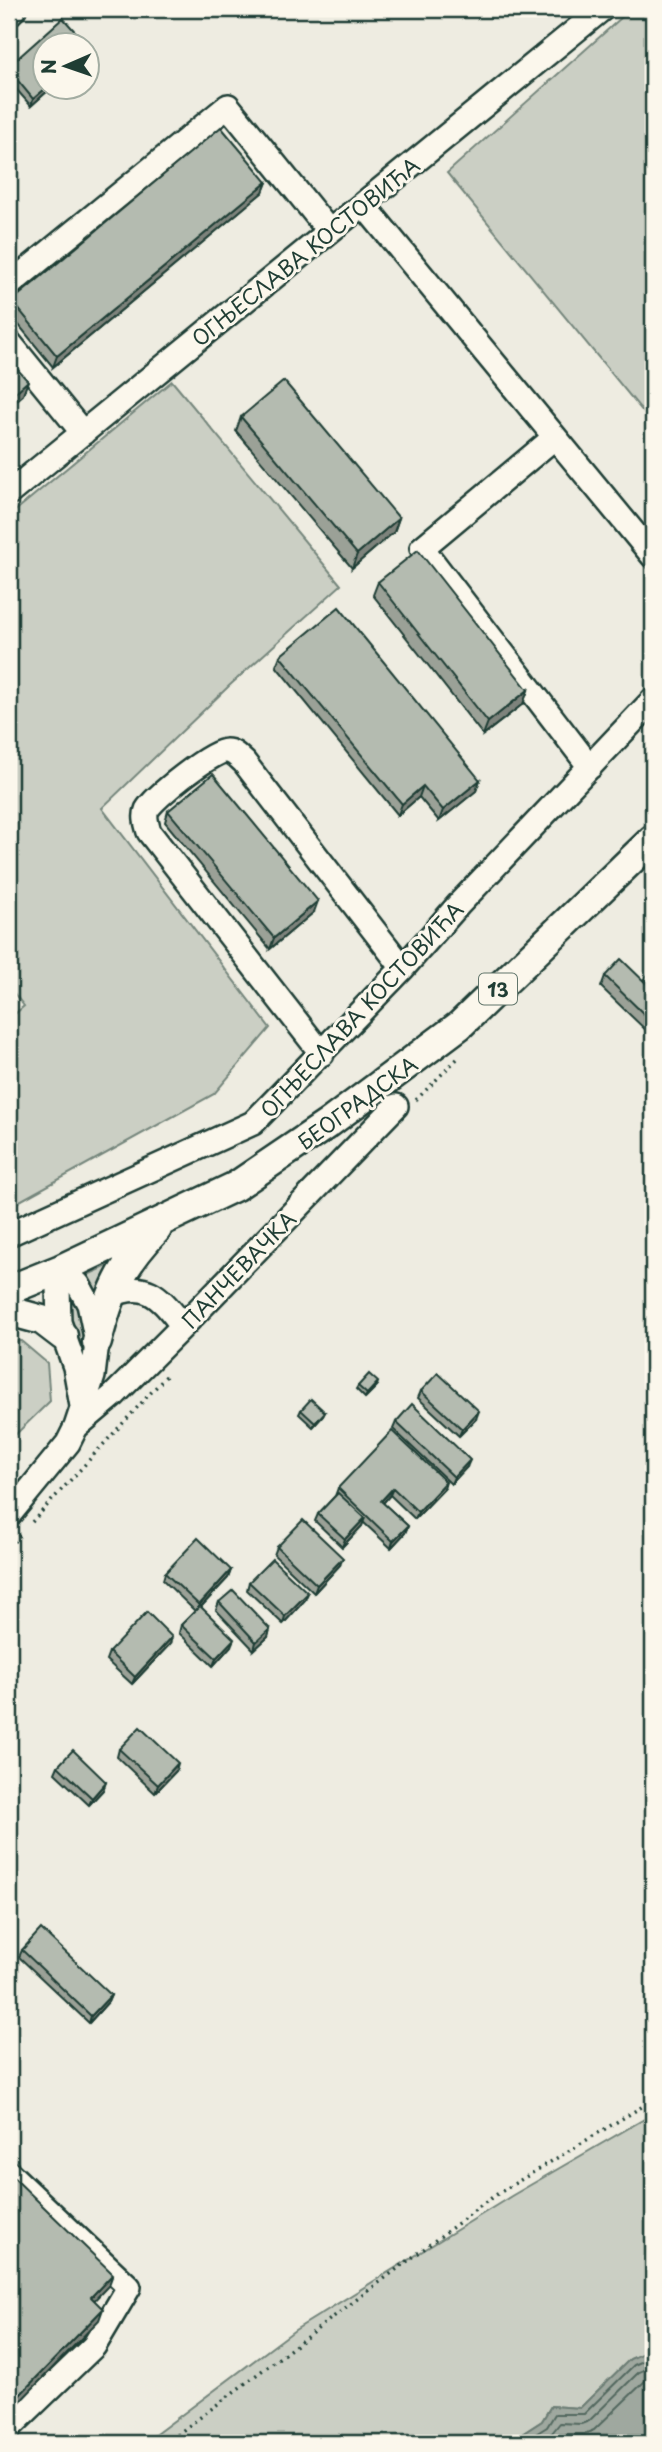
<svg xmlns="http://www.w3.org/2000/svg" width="662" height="2452" font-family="'Playpen Sans',sans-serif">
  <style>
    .green { fill: #cbcfc4; stroke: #75867c; stroke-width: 2 }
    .water { fill: #9fa89f; stroke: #6c7d74; stroke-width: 2 }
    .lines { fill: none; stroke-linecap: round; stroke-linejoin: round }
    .shore { stroke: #52685f; stroke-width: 2 }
    .minor-casing { stroke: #1f3d34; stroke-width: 28 }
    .major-casing { stroke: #1f3d34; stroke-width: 33 }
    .path { stroke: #1f3d34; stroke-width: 3.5; stroke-dasharray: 2 5; stroke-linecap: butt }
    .minor { stroke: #fbf7ec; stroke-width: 23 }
    .major { stroke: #fbf7ec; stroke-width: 28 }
    .wall { fill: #9ba197; stroke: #1f3d34; stroke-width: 2 }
    .shaded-wall { fill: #7e837b; stroke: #1f3d34; stroke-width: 2 }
    .building { fill: #b4bbb0; stroke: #1f3d34; stroke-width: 2 }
    .labels { text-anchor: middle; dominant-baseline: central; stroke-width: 6; stroke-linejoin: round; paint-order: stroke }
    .shield { fill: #fbf7ec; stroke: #61756b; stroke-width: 2 }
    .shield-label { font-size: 19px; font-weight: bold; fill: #1f3d34 }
    .street-label { font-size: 21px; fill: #1f3d34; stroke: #fbf7ec }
  </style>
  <rect width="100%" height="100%" fill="#eeece1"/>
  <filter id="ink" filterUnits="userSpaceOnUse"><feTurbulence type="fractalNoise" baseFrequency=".0143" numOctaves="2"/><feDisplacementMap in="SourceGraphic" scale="14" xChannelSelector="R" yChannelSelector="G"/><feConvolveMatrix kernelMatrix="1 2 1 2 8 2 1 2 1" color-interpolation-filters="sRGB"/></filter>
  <g filter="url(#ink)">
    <!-- green -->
    <path class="green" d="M 631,9 L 653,9 L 653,424 L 447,173 Z
      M 172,381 L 341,585 L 229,686 L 102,808 L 270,1028 L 214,1094 L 9,1207 L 9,1019 L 24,1006 L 9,987 L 9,516 Z
      M 121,1260 L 97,1300 L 81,1278 Z
      M 73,1288 L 85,1319 L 84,1347 L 77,1348 L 69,1328 L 67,1294 Z
      M 21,1341 L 47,1363 L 50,1401 L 9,1441 L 9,1342 Z
      M 653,2114 L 653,2349 L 630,2359 L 580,2408 L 551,2406 L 542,2421 L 508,2443 L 144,2443 L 295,2330 L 513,2195 Z"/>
    <!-- water -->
    <path class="water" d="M 653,2349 L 653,2443 L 508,2443 L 542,2421 L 551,2406 L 580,2408 L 630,2359 Z"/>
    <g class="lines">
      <!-- shore -->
      <path class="shore" d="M 521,2443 L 547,2427 L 555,2414 L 584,2414 L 634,2365 L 653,2357
        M 537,2443 L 552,2433 L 560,2423 L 581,2424 L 589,2421 L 639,2372 L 653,2366
        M 557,2443 L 566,2434 L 584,2434 L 594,2430 L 645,2381 L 653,2378"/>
      <defs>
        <path id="minor" d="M 9,14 L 14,9
          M 363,204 L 653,556
          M 9,285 L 228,106 L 329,231
          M 9,342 L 83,433
          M 555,437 L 422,548 L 590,767
          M 9,493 L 602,9
          M 322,1054 L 149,832 C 147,825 144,817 147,810 C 154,797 212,751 226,751 C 234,751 238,757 244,762 L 403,968
          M 9,1234 L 253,1123 L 403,968 L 460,903 L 653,700
          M 61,1269 L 58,1288 L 59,1322 L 75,1367 L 82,1406
          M 110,1296 C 148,1278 161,1299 183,1326
          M 76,1427 L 114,1395 L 183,1326 L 396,1106
          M 9,1515 L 68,1443 L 76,1427 L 93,1376 L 97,1342 L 89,1304 L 78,1284 L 61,1269
          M 9,2173 L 129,2287 L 94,2346 L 9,2428"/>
        <path id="major" d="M 9,1290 L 61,1269 L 236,1186 L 329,1123 L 460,1025 L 653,839
          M 9,1311 L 42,1320 L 63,1336
          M 97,1342 C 110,1291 121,1267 157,1229"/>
      </defs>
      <!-- minor casing -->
      <use href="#minor" class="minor-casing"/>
      <!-- major casing -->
      <use href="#major" class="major-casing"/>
      <!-- path -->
      <path class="path" d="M 416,1100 L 460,1056
        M 32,1522 L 169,1373
        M 9,1547 L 22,1533
        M 166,2443 L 494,2196 L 653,2100"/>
      <!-- minor -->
      <use href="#minor" class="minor"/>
      <!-- major -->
      <use href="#major" class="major"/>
    </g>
    <!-- wall -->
    <path class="wall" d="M 9,66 L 46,88 L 51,88 L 31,106 L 9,81 Z
      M 267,182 L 263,192 L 53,367 L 9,313 L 12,301 Z
      M 241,417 L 399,518 L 394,532 L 352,568 L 236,431 Z
      M 378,582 L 528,690 L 523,704 L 483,735 L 373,595 Z
      M 280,656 L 480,780 L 476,791 L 439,821 L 419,797 L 398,815 L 276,666 Z
      M 168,811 L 314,912 L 270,949 L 165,822 Z
      M 653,969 L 653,1037 L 601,987 L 605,976 L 644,981 Z
      M 358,1386 L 377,1386 L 365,1398 L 356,1389 Z
      M 421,1391 L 476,1419 L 459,1436 L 418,1398 Z
      M 301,1410 L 325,1412 L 323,1416 L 313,1427 L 299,1414 Z
      M 396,1422 L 467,1467 L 451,1484 L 393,1429 Z
      M 338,1488 L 444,1489 L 415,1519 L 390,1495 L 383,1503 L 408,1526 L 405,1533 L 391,1548 L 363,1522 L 362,1526 L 342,1547 L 315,1521 L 318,1514 L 335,1496 Z
      M 277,1547 L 340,1565 L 314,1593 L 274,1555 Z
      M 231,1570 L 228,1578 L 201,1607 L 231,1646 L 213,1666 L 179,1633 L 181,1625 L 195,1611 L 163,1580 L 165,1573 Z
      M 249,1582 L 305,1600 L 283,1624 L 247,1590 Z
      M 219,1602 L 270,1629 L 268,1637 L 254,1650 L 216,1610 Z
      M 170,1644 L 132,1684 L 106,1660 L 109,1652 Z
      M 119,1749 L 176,1771 L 155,1793 L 117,1757 Z
      M 58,1766 L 106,1782 L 103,1790 L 89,1805 L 55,1773 Z
      M 22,1950 L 111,1995 L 108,2002 L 89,2023 L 19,1957 Z"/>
    <!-- shaded-wall -->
    <path class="shaded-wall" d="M 46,88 L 51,88 L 31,106 L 33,99 Z
      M 267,182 L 263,192 L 53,367 L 57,356 Z
      M 28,381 L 23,395 L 9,407 L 9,398 Z
      M 399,518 L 394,532 L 352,568 L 357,554 Z
      M 528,690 L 523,704 L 483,735 L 488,722 Z
      M 480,780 L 476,791 L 439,821 L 443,810 Z
      M 423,786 L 419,797 L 398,815 L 402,804 Z
      M 318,901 L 314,912 L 270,949 L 274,938 Z
      M 378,1382 L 377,1386 L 365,1398 L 367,1394 Z
      M 479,1411 L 476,1419 L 459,1436 L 462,1429 Z
      M 325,1412 L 323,1416 L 313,1427 L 315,1423 Z
      M 470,1460 L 467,1467 L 451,1484 L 454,1477 Z
      M 446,1482 L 444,1489 L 415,1519 L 418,1512 Z
      M 393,1488 L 390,1495 L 379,1508 L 381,1501 Z
      M 365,1518 L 362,1526 L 342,1547 L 345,1539 Z
      M 408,1526 L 405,1533 L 391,1548 L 393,1541 Z
      M 343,1558 L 340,1565 L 314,1593 L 317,1585 Z
      M 231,1570 L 228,1578 L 196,1612 L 199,1605 Z
      M 308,1593 L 305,1600 L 283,1624 L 285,1616 Z
      M 270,1629 L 268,1637 L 254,1650 L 256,1642 Z
      M 172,1637 L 170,1644 L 132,1684 L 135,1677 Z
      M 234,1639 L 231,1646 L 213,1666 L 216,1658 Z
      M 178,1763 L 176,1771 L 155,1793 L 158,1785 Z
      M 106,1782 L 103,1790 L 89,1805 L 92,1798 Z
      M 111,1995 L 108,2002 L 89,2023 L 91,2016 Z
      M 113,2274 L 109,2285 L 87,2308 L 91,2297 Z
      M 103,2309 L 99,2320 L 9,2413 L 9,2406 Z"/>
    <!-- building -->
    <path class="building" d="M 63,18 L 90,48 L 88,51 L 88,46 L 46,46 L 46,88 L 33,99 L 9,70 L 9,66 Z
      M 221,127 L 267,182 L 57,356 L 12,301 Z
      M 9,360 L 28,381 L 9,398 Z
      M 284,381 L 399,518 L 357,554 L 241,417 Z
      M 418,550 L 528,690 L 488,722 L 378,582 Z
      M 339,607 L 480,780 L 443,810 L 423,786 L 402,804 L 280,656 Z
      M 213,774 L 318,901 L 274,938 L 168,811 Z
      M 621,959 L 653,990 L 653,1023 L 605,976 Z
      M 653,969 L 653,987 L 644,979 Z
      M 438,1373 L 479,1411 L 462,1429 L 421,1391 Z
      M 369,1374 L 378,1382 L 367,1394 L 358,1386 Z
      M 311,1399 L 325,1412 L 315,1423 L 301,1410 Z
      M 412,1404 L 470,1460 L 454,1477 L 396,1422 Z
      M 392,1431 L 446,1482 L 418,1512 L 393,1488 L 381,1501 L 408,1526 L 393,1541 L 338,1488 Z
      M 338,1493 L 365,1518 L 345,1539 L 318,1514 Z
      M 303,1520 L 343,1558 L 317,1585 L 277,1547 Z
      M 198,1538 L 231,1570 L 199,1605 L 165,1573 Z
      M 272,1559 L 308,1593 L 285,1616 L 249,1582 Z
      M 233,1590 L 270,1629 L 256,1642 L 219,1602 Z
      M 200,1606 L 234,1639 L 216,1658 L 181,1625 Z
      M 147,1612 L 172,1637 L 135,1677 L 109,1652 Z
      M 140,1727 L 178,1763 L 158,1785 L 119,1749 Z
      M 73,1750 L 106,1782 L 92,1798 L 58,1766 Z
      M 41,1929 L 111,1995 L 91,2016 L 22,1950 Z
      M 9,2173 L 113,2274 L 91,2297 L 103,2309 L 9,2406 Z"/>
  </g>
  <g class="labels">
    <!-- shield labels -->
    <rect class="shield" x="479" y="973.5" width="38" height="31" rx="5"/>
    <g class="shield-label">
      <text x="498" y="989">13</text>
    </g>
    <!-- street labels -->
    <g class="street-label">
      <text transform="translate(305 251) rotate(-39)">ОГЊЕСЛАВА КОСТОВИЋА</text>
      <text transform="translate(361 1009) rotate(-47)">ОГЊЕСЛАВА КОСТОВИЋА</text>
      <text transform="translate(357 1102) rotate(-36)">БЕОГРАДСКА</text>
      <text transform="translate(238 1269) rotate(-46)">ПАНЧЕВАЧКА</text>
    </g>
  </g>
  <!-- margin -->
  <rect width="662" height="2452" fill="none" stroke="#fbf7ec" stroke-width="35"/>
  <rect x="18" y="18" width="627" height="2417" fill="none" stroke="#1f3d34" stroke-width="2.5" filter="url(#ink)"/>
  <!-- north arrow -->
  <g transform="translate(66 66) rotate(268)"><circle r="33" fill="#fbf7ec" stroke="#a3ada2" stroke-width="2"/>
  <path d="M0-5L12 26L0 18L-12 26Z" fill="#1f3d34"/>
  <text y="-10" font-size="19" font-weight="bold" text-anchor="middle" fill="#1f3d34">N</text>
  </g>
</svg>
